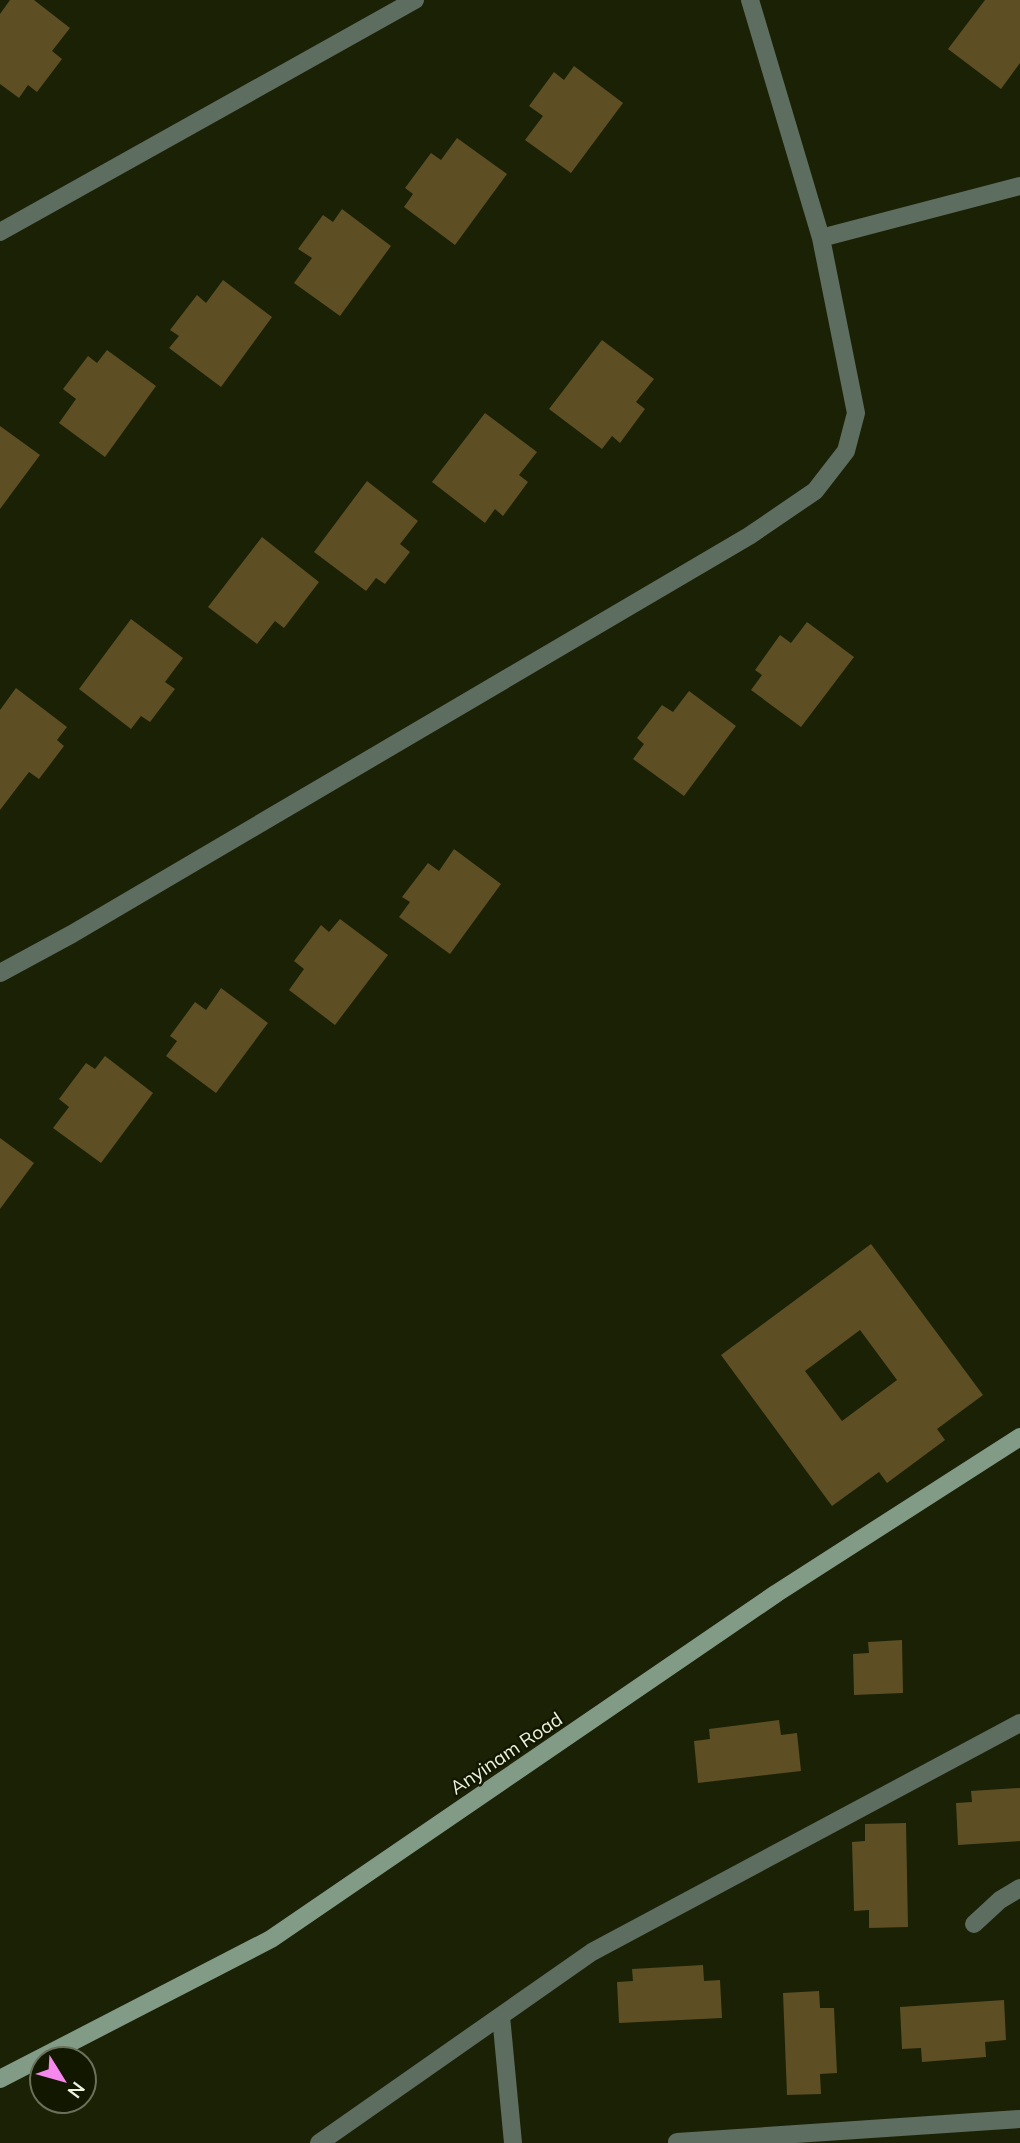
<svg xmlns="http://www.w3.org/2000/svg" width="1020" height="2143" font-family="Mulish,sans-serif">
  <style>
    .building { fill: #5d4e24; fill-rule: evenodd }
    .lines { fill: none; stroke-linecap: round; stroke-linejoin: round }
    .street { stroke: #5d6d60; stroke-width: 18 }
    .secondary { stroke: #819b86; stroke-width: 18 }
    .labels { text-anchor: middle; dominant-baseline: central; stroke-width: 5; stroke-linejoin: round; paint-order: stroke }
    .street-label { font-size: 19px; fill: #edf3e1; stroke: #121800 }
  </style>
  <rect width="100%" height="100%" fill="#1b2104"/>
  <!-- building -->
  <path class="building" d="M 10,0 L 34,0 L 70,28 L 52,51 L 62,59 L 37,92 L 28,85 L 19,98 L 0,84 L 0,14 Z
    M 985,0 L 1020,0 L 1020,63 L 1001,89 L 948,49 Z
    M 574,66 L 623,103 L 571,173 L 525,140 L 543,116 L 529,106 L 554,72 L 564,80 Z
    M 457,138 L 507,174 L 455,245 L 404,207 L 413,194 L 405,188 L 431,153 L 441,160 Z
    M 342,209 L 391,246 L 340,316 L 294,283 L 312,258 L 298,249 L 323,215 L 333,222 Z
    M 223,280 L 272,317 L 221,387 L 169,348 L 179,336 L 170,330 L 197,295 L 206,303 Z
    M 602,340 L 654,379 L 636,402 L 645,409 L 620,443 L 612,436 L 602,449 L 549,409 Z
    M 107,350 L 156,386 L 105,457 L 59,423 L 76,399 L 63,389 L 88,356 L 97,363 Z
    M 485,413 L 537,452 L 519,475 L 528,482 L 503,516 L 495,509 L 485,523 L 432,482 Z
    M 0,426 L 40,455 L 0,509 Z
    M 367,481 L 418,521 L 400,544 L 410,552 L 385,584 L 376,578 L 366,591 L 314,552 Z
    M 262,537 L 319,582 L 284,628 L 275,621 L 257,644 L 208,607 Z
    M 131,619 L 183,658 L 165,682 L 175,689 L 150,722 L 141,716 L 131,729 L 79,689 Z
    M 807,622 L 854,657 L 801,727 L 751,690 L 762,675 L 755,670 L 780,635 L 791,643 Z
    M 16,688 L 67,727 L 57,740 L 64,746 L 39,779 L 29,772 L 0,810 L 0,710 Z
    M 689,691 L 736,726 L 684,796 L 633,759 L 644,744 L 637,738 L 662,705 L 673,712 Z
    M 454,849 L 501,884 L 450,954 L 399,917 L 410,902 L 402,897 L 428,863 L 439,871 Z
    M 340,919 L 388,955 L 335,1025 L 289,990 L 304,969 L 294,961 L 321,925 L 329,932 Z
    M 221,988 L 268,1023 L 216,1093 L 166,1056 L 177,1041 L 170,1036 L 195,1002 L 206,1010 Z
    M 105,1056 L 153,1093 L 101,1163 L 53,1128 L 69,1107 L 59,1099 L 86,1063 L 95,1069 Z
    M 0,1138 L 34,1163 L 0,1209 Z
    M 871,1244 L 983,1395 L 937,1429 L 945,1440 L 887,1483 L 879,1472 L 832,1506 L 721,1355 ZM 860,1330 L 897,1380 L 842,1421 L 805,1371 Z
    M 902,1640 L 903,1693 L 854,1695 L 853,1654 L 869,1653 L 868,1642 Z
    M 779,1720 L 781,1735 L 797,1733 L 801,1771 L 698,1783 L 694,1741 L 710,1739 L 709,1729 Z
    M 1020,1788 L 1020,1841 L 958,1845 L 956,1803 L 972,1802 L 971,1791 Z
    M 906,1823 L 908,1927 L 869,1928 L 869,1910 L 854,1911 L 852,1842 L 865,1841 L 865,1824 Z
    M 703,1965 L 704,1981 L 720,1980 L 722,2018 L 619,2023 L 617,1982 L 633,1981 L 632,1969 Z
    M 819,1991 L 820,2008 L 834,2008 L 837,2073 L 820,2074 L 821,2094 L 787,2095 L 783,1993 Z
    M 1004,2000 L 1006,2040 L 985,2042 L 986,2057 L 922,2062 L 921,2048 L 902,2049 L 900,2007 Z"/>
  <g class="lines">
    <!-- street -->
    <path class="street" d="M 0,232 L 415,0
      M 821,238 L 1020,186
      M 0,973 L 72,934 L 749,536 L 815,491 L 846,451 L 856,413 L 821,238 L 750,0
      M 974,1924 L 1000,1900 L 1020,1888
      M 501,2016 L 513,2143
      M 677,2142 L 1020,2119
      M 319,2143 L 592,1952 L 1020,1723"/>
    <!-- secondary -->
    <path class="secondary" d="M 0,2079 L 271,1939 L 777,1593 L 1020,1437"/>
  </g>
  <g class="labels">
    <!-- street labels -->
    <g class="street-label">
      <text transform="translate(506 1753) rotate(-34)">Anyinam Road</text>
    </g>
  </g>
  <!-- north arrow -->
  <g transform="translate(63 2080) rotate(127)"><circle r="33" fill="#121800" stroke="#6a705a" stroke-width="2"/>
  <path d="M0-5L12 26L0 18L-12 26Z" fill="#f688ed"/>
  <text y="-10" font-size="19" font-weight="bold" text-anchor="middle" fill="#edf3e1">N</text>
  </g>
</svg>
